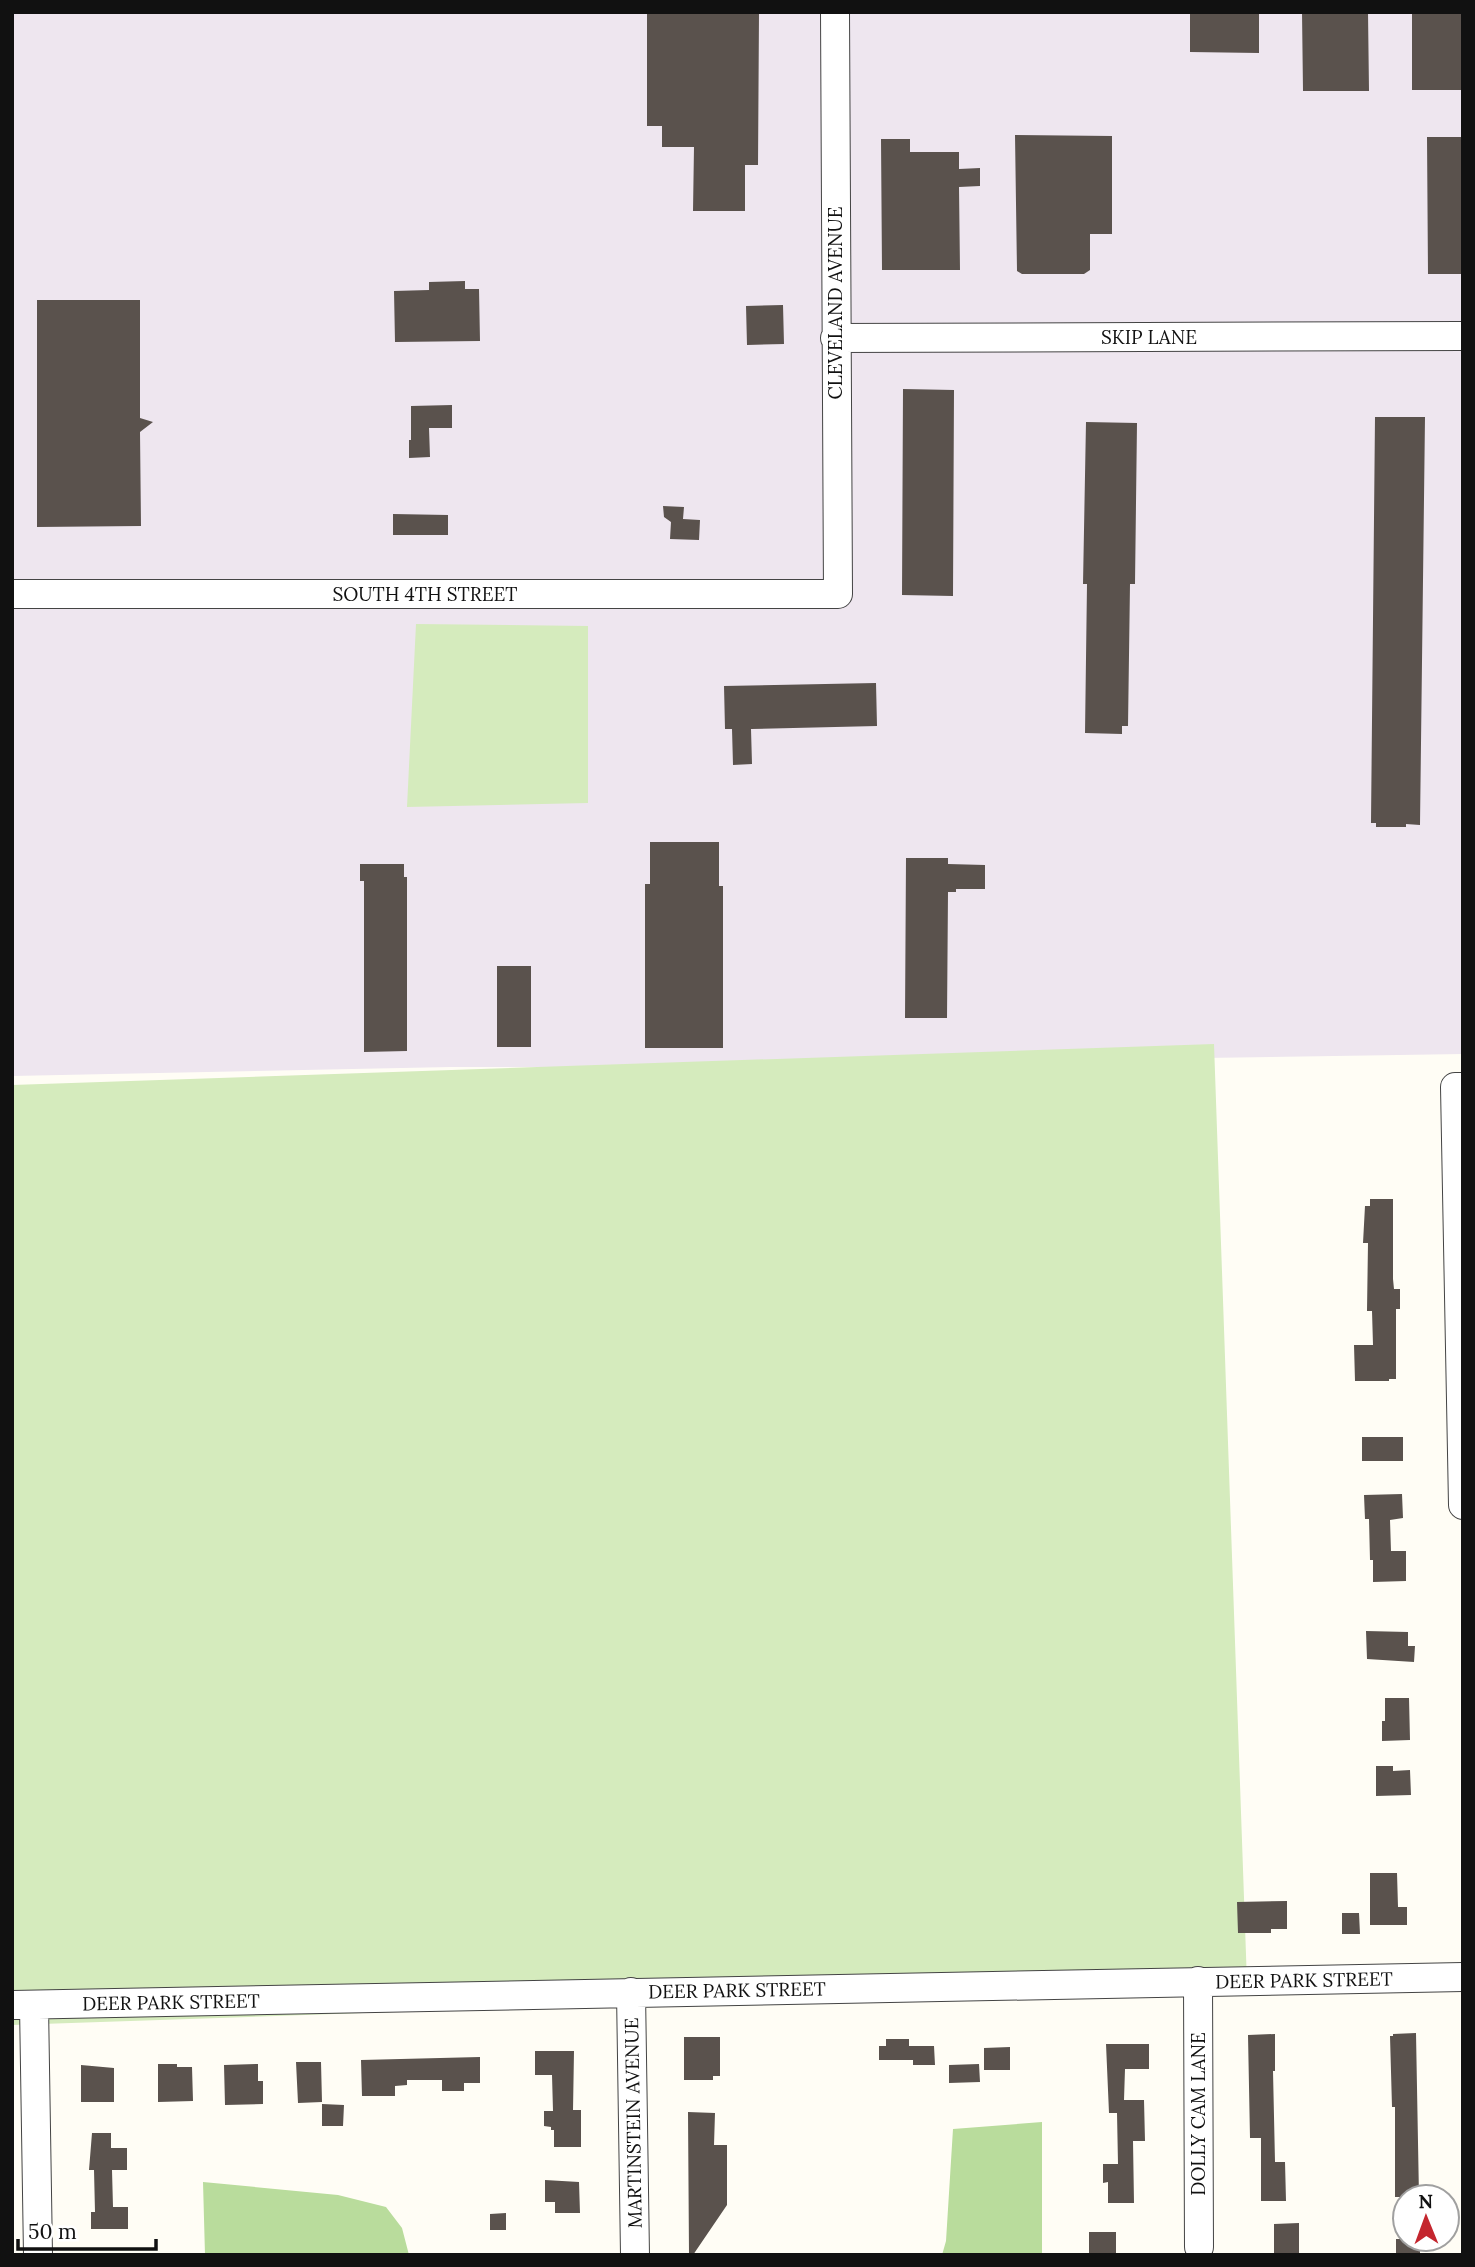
<svg xmlns="http://www.w3.org/2000/svg" width="1475" height="2267" font-family="Lora,serif">
  <style>
    .industrial { fill: #eee6ef }
    .green { fill: #d5ebbd }
    .forest { fill: #b9dc9c }
    .building { fill: #5a524d }
    .lines { fill: none; stroke-linecap: round; stroke-linejoin: round }
    .minor-casing { stroke: #444; stroke-width: 30 }
    .minor { stroke: #fff; stroke-width: 28 }
    .labels { text-anchor: middle; dominant-baseline: central; stroke-width: 7; stroke-linejoin: round; paint-order: stroke }
    .street-label { font-size: 19px; fill: #111; stroke: #fff }
  </style>
  <rect width="100%" height="100%" fill="#fffdf5"/>
  <!-- industrial -->
  <path class="industrial" d="M 12,12 L 1463,12 L 1463,1054 L 611,1067 L 451,1067 L 12,1076 Z"/>
  <!-- green -->
  <path class="green" d="M 416,624 L 588,626 L 588,803 L 407,807 Z
    M 1214,1044 L 1247,1983 L 12,2025 L 12,1085 Z"/>
  <!-- forest -->
  <path class="forest" d="M 1042,2122 L 1042,2255 L 942,2255 L 946,2241 L 953,2129 Z
    M 203,2182 L 338,2195 L 386,2207 L 402,2228 L 409,2255 L 205,2255 Z"/>
  <!-- building -->
  <path class="building" d="M 647,12 L 759,12 L 758,165 L 745,165 L 745,211 L 693,211 L 694,147 L 662,147 L 662,126 L 647,126 Z
    M 1190,12 L 1259,12 L 1259,53 L 1190,52 Z
    M 1302,12 L 1368,12 L 1369,91 L 1303,91 Z
    M 1412,12 L 1463,12 L 1463,90 L 1412,90 Z
    M 1015,135 L 1112,136 L 1112,234 L 1090,234 L 1090,270 L 1084,274 L 1022,274 L 1017,271 Z
    M 1427,137 L 1463,137 L 1463,274 L 1428,274 Z
    M 881,139 L 910,139 L 910,152 L 959,152 L 959,169 L 980,168 L 980,186 L 959,187 L 960,270 L 882,270 Z
    M 465,281 L 465,289 L 479,289 L 480,341 L 395,342 L 394,291 L 429,290 L 429,282 Z
    M 37,300 L 140,300 L 140,418 L 153,422 L 140,432 L 141,526 L 37,527 Z
    M 783,305 L 784,344 L 747,345 L 746,306 Z
    M 903,389 L 954,390 L 953,596 L 902,595 Z
    M 452,405 L 452,428 L 429,428 L 430,457 L 409,458 L 409,440 L 411,440 L 411,406 Z
    M 1375,417 L 1425,417 L 1420,825 L 1406,824 L 1406,827 L 1376,827 L 1376,823 L 1371,823 Z
    M 1086,422 L 1137,423 L 1135,584 L 1130,584 L 1128,726 L 1122,726 L 1122,734 L 1085,733 L 1087,584 L 1083,584 Z
    M 663,506 L 684,507 L 683,519 L 700,520 L 699,540 L 670,539 L 671,522 L 664,517 Z
    M 393,514 L 448,515 L 448,535 L 393,535 Z
    M 876,683 L 877,726 L 751,729 L 752,764 L 733,765 L 732,729 L 725,729 L 724,686 Z
    M 650,842 L 719,842 L 719,886 L 723,886 L 723,1048 L 645,1048 L 645,884 L 650,884 Z
    M 906,858 L 948,858 L 948,864 L 985,865 L 985,889 L 956,889 L 956,892 L 948,892 L 947,1018 L 905,1018 Z
    M 360,864 L 404,864 L 404,877 L 407,877 L 407,1051 L 364,1052 L 364,881 L 360,881 Z
    M 497,966 L 531,966 L 531,1047 L 497,1047 Z
    M 1370,1199 L 1393,1199 L 1393,1279 L 1394,1289 L 1400,1289 L 1400,1309 L 1396,1309 L 1396,1379 L 1389,1379 L 1389,1381 L 1355,1381 L 1354,1345 L 1373,1345 L 1372,1311 L 1367,1311 L 1368,1243 L 1363,1243 L 1365,1206 L 1370,1206 Z
    M 1362,1437 L 1403,1437 L 1403,1461 L 1362,1461 Z
    M 1402,1494 L 1403,1518 L 1390,1520 L 1391,1551 L 1406,1551 L 1406,1581 L 1373,1582 L 1373,1560 L 1370,1560 L 1369,1519 L 1365,1519 L 1364,1495 Z
    M 1366,1631 L 1408,1632 L 1408,1646 L 1415,1646 L 1414,1662 L 1367,1659 Z
    M 1385,1698 L 1409,1698 L 1410,1740 L 1382,1741 L 1382,1721 L 1385,1721 Z
    M 1376,1766 L 1393,1766 L 1393,1771 L 1410,1770 L 1411,1795 L 1376,1796 Z
    M 1370,1873 L 1397,1873 L 1398,1907 L 1407,1907 L 1407,1925 L 1370,1925 Z
    M 1287,1901 L 1287,1929 L 1271,1929 L 1271,1933 L 1238,1933 L 1237,1902 Z
    M 1342,1913 L 1359,1913 L 1360,1934 L 1342,1934 Z
    M 1416,2033 L 1419,2197 L 1395,2197 L 1395,2107 L 1392,2107 L 1390,2036 L 1393,2036 L 1393,2034 Z
    M 1275,2034 L 1275,2071 L 1273,2071 L 1275,2162 L 1285,2162 L 1286,2201 L 1261,2201 L 1261,2138 L 1250,2138 L 1248,2035 Z
    M 684,2037 L 720,2037 L 720,2076 L 713,2076 L 713,2080 L 684,2080 Z
    M 886,2039 L 909,2039 L 909,2046 L 934,2046 L 935,2065 L 913,2065 L 913,2060 L 879,2060 L 879,2046 L 886,2046 Z
    M 1106,2044 L 1149,2044 L 1149,2069 L 1125,2069 L 1124,2100 L 1144,2100 L 1145,2141 L 1133,2141 L 1134,2203 L 1108,2203 L 1108,2182 L 1103,2183 L 1103,2164 L 1118,2164 L 1117,2113 L 1109,2113 Z
    M 1010,2047 L 1010,2070 L 984,2070 L 984,2048 Z
    M 535,2051 L 574,2051 L 573,2110 L 581,2110 L 581,2147 L 554,2147 L 554,2130 L 551,2130 L 551,2127 L 544,2126 L 544,2111 L 553,2111 L 552,2075 L 535,2075 Z
    M 480,2057 L 480,2083 L 464,2083 L 464,2091 L 442,2091 L 442,2080 L 407,2080 L 407,2085 L 395,2086 L 395,2096 L 362,2096 L 361,2060 Z
    M 296,2062 L 321,2062 L 322,2102 L 298,2103 Z
    M 158,2064 L 177,2064 L 177,2067 L 192,2067 L 193,2101 L 158,2102 Z
    M 258,2064 L 258,2081 L 263,2081 L 263,2104 L 225,2105 L 224,2065 Z
    M 979,2064 L 980,2082 L 949,2083 L 949,2065 Z
    M 81,2065 L 114,2068 L 114,2102 L 81,2102 Z
    M 322,2104 L 344,2105 L 343,2126 L 322,2126 Z
    M 688,2112 L 715,2113 L 714,2145 L 727,2145 L 727,2205 L 693,2255 L 689,2255 Z
    M 92,2133 L 111,2133 L 111,2148 L 127,2148 L 127,2170 L 112,2170 L 113,2207 L 128,2207 L 128,2229 L 91,2229 L 91,2212 L 95,2212 L 94,2170 L 89,2170 Z
    M 545,2180 L 579,2182 L 580,2213 L 555,2213 L 555,2202 L 545,2202 Z
    M 506,2213 L 506,2230 L 490,2230 L 490,2214 Z
    M 1299,2223 L 1299,2255 L 1274,2255 L 1274,2224 Z
    M 1089,2232 L 1116,2232 L 1116,2255 L 1089,2255 Z
    M 1396,2239 L 1420,2239 L 1420,2255 L 1396,2255 Z"/>
  <g class="lines">
    <defs>
      <path id="minor" d="M 835,338 L 1463,336
        M 12,594 L 838,594 L 835,12
        M 1463,1087 L 1455,1087 L 1463,1505
        M 1198,1981 L 1199,2247
        M 631,1992 L 635,2255
        M 12,2005 L 1463,1977
        M 34,2005 L 38,2255"/>
    </defs>
    <!-- minor casing -->
    <use href="#minor" class="minor-casing"/>
    <!-- minor -->
    <use href="#minor" class="minor"/>
  </g>
  <g class="labels">
    <!-- street labels -->
    <g class="street-label">
      <text transform="translate(835 303) rotate(-90)">CLEVELAND AVENUE</text>
      <text x="1149" y="337">SKIP LANE</text>
      <text x="425" y="594">SOUTH 4TH STREET</text>
      <text transform="translate(1304 1980) rotate(-1)">DEER PARK STREET</text>
      <text transform="translate(737 1990) rotate(-1)">DEER PARK STREET</text>
      <text transform="translate(171 2002) rotate(-1)">DEER PARK STREET</text>
      <text transform="translate(1198 2114) rotate(-90)">DOLLY CAM LANE</text>
      <text transform="translate(633 2123) rotate(-91)">MARTINSTEIN AVENUE</text>
    </g>
  </g>
  <!-- border -->
  <rect width="1475" height="2267" fill="none" stroke="#111111" stroke-width="28"/>
  <!-- north arrow -->
  <g transform="translate(1426 2218) rotate(359)"><circle r="33" fill="#ffffff" stroke="#a0a0a0" stroke-width="2"/>
  <path d="M0-5L12 26L0 18L-12 26Z" fill="#c4262e"/>
  <text y="-10" font-size="19" font-weight="bold" text-anchor="middle" fill="#111111">N</text>
  </g>
  <!-- scale -->
  <path d="M18 2239v10h138v-10" fill="none" stroke="#111111" stroke-width="3.5"/>
  <text x="28" y="2239" font-size="21" fill="#111111" stroke="#ffffff" stroke-width="5" paint-order="stroke">50 m</text>
</svg>
